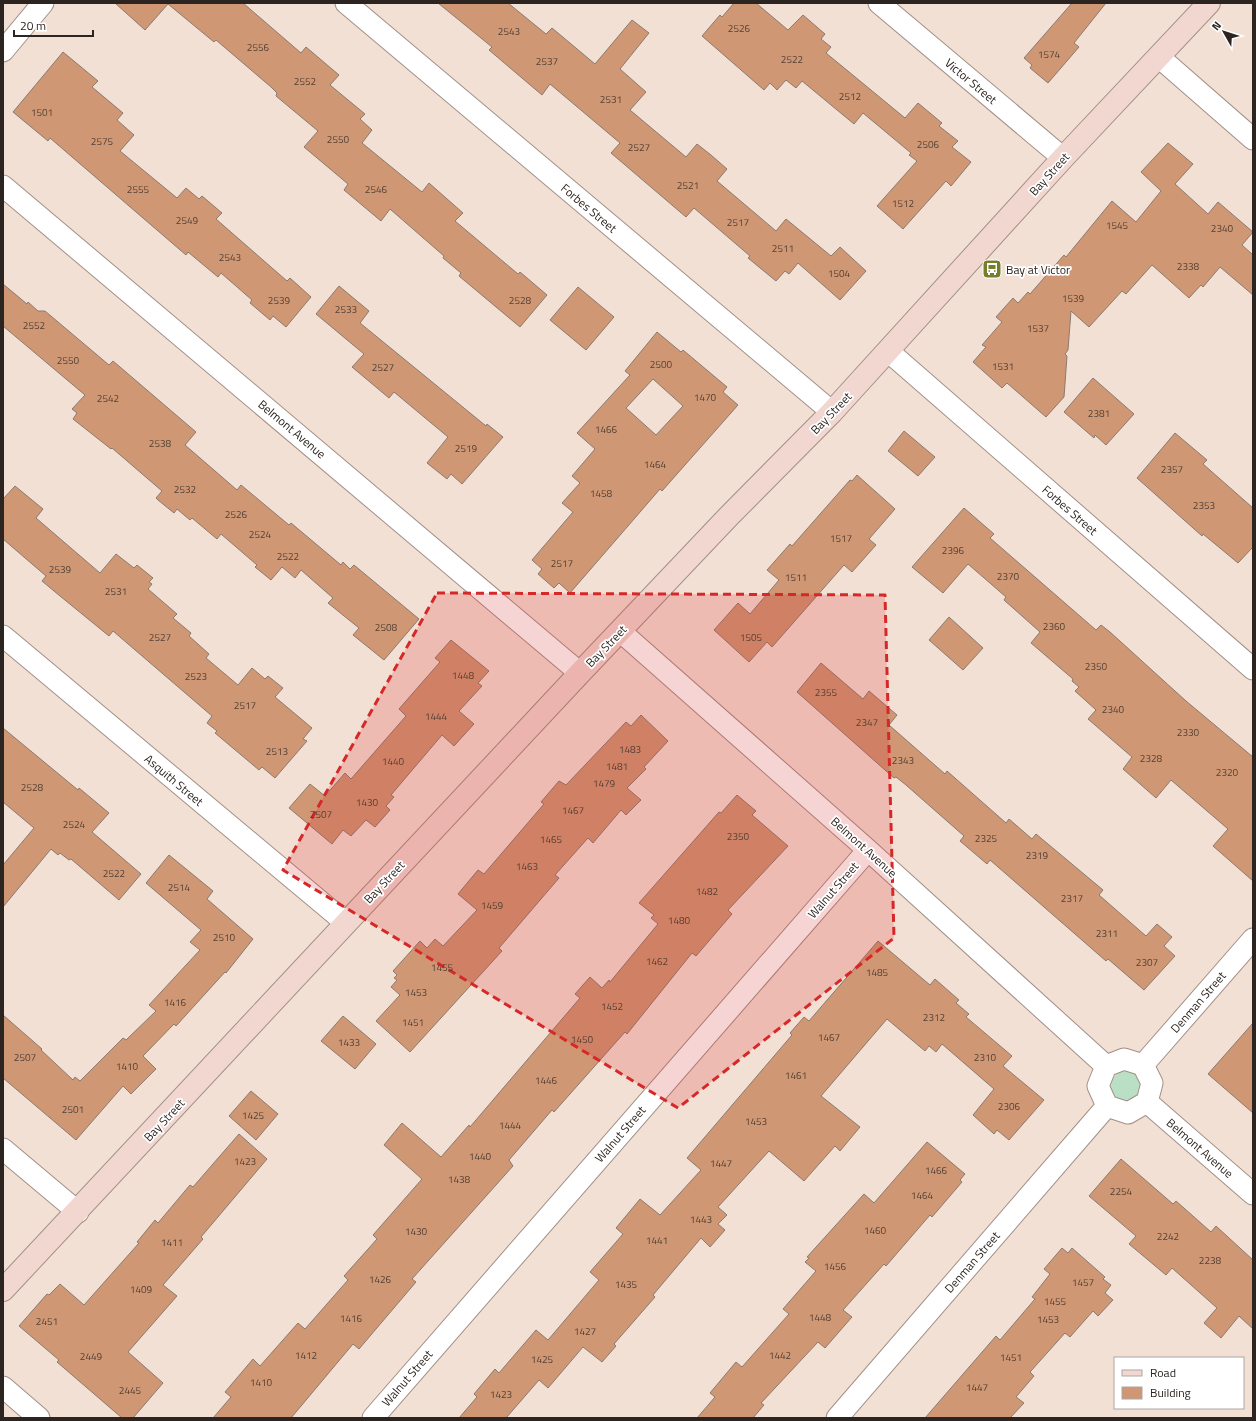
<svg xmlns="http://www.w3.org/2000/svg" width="1256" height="1421" font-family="'Titillium Web',sans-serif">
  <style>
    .green { fill: #b9dfc5 }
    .building { fill: #cf9774; stroke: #8b7a70; fill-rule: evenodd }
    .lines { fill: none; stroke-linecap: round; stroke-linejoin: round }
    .minor-casing { stroke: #a19086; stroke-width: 23 }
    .secondary-casing { stroke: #a19086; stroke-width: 24 }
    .minor { stroke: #fff; stroke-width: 21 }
    .secondary { stroke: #f2d7d1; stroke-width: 22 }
    .marked { fill: #d62828; fill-opacity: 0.2; stroke: #d62828; stroke-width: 3; stroke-dasharray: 8 5; stroke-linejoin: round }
    .labels { text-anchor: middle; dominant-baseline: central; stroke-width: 3.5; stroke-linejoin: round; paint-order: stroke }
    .number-label { font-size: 10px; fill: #544135 }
    .street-label { font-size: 12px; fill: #2b2420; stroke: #fff }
    .poi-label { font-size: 12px; fill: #2b2420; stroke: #fff; text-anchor: start }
  </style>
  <rect width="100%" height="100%" fill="#f3e0d5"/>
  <!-- green -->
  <path class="green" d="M1111 1086a15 15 0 1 1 30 0a15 15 0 1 1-30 0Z"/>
  <!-- building -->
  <path class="building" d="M 115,3 L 243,3 L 301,53 L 306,47 L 339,75 L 330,85 L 365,114 L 360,119 L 372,130 L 362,143 L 422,192 L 429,183 L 463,213 L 455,221 L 518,274 L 520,272 L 547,295 L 520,327 L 459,276 L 461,273 L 443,258 L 444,256 L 390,209 L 381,221 L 344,190 L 348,184 L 304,147 L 318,131 L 276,96 L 277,93 L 271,87 L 216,40 L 214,42 L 168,4 L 145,30 Z
    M 438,3 L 508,3 L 546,34 L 552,28 L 595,64 L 632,20 L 649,33 L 620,69 L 646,92 L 630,110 L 686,157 L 697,144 L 711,155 L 727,169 L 717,181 L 776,231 L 786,219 L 831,256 L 840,247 L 866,271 L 840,300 L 798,263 L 789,274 L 785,271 L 776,281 L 748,258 L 750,256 L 694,208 L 686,217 L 611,153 L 620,143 L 550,84 L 542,95 L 489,50 L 492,47 Z
    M 734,3 L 756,3 L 788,30 L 803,15 L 825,34 L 821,39 L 831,47 L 826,53 L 905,118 L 918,103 L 942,123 L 939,126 L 958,141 L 952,147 L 971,162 L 951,186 L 946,181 L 903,229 L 877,206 L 917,161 L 909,155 L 911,153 L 863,113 L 854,124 L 802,81 L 796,88 L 786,80 L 777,90 L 770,83 L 764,90 L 702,36 L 720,15 L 722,17 Z
    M 1072,3 L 1106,3 L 1074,43 L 1079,47 L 1048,83 L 1030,68 L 1032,65 L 1024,58 Z
    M 63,52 L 98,81 L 92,87 L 123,113 L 117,120 L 134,135 L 120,151 L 177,198 L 186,188 L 199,199 L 202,196 L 222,213 L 216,219 L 287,281 L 290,278 L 311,297 L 286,327 L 273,316 L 270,320 L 250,303 L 252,300 L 221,273 L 218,277 L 188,252 L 186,255 L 50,138 L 48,141 L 13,112 Z
    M 1168,143 L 1193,164 L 1175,184 L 1208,214 L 1218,202 L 1253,232 L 1242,245 L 1253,255 L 1253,295 L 1220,267 L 1203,287 L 1201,285 L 1189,298 L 1152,265 L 1126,294 L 1122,291 L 1089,327 L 1071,311 L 1068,350 L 1065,354 L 1067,356 L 1064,397 L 1046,417 L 1007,383 L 1002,388 L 973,362 L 986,347 L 982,345 L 1002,322 L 996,317 L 1013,298 L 1018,303 L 1028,292 L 1030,294 L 1064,255 L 1066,257 L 1112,201 L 1136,222 L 1161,191 L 1141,172 Z
    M 3,284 L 27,304 L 28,302 L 38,311 L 45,311 L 109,365 L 113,361 L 196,432 L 185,445 L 237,490 L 241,485 L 289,525 L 291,523 L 341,565 L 343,562 L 350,569 L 354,565 L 419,619 L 384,660 L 353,635 L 359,628 L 328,603 L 333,598 L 301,570 L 295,578 L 282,567 L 271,580 L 255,567 L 257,565 L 221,534 L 217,539 L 192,518 L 190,520 L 177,509 L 174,513 L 158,500 L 156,498 L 162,491 L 112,448 L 111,449 L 73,419 L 77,413 L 72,409 L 85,395 L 3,326 Z
    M 339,286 L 369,311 L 360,323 L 486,426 L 487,424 L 503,437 L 462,484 L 451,474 L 447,479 L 427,463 L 448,437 L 394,392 L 389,398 L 352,367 L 364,354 L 316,314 Z
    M 578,287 L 614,317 L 586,350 L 550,320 Z
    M 657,332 L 681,352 L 683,350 L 727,387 L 723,392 L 738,405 L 662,491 L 660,489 L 570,593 L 559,583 L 554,588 L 538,574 L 542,569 L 532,560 L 573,512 L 562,503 L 580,483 L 572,476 L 595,449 L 577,433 L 630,375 L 625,371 ZM 653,379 L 683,406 L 656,435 L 626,408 Z
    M 1093,378 L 1134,414 L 1106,445 L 1095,435 L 1094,438 L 1064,412 Z
    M 904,431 L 935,457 L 918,476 L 888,451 Z
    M 1175,433 L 1207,460 L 1203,464 L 1253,508 L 1253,547 L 1238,563 L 1203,534 L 1202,536 L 1137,478 Z
    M 857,475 L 895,509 L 869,539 L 876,545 L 852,572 L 844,565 L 772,647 L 767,642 L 749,662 L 714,630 L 738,603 L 750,614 L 779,580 L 767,570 L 790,544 L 792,546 L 850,480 L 852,481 Z
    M 15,486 L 43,509 L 36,518 L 100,573 L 116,554 L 134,568 L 137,565 L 153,578 L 149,582 L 152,584 L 148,589 L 177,614 L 173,618 L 191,633 L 189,636 L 209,654 L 206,658 L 238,685 L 252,668 L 265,679 L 268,676 L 283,688 L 275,697 L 312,728 L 303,739 L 307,741 L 275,778 L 262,767 L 259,770 L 215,733 L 217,731 L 207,723 L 212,716 L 113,631 L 109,636 L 60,596 L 42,581 L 46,576 L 3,539 L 3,499 Z
    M 964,508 L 994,534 L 990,538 L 1096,630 L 1101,625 L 1110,632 L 1186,701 L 1253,757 L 1253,881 L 1213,846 L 1228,829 L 1171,780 L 1156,798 L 1123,769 L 1132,757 L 1088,719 L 1096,710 L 1075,691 L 1079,687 L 1072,681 L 1073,679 L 1031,643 L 1040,632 L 1004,600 L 1006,597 L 968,564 L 943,593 L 912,567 Z
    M 949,617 L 983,648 L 963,670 L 929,640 Z
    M 451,640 L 489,671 L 478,683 L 482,686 L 459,711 L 474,724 L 454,746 L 442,735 L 391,795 L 394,797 L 386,806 L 390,810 L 375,827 L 366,820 L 351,836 L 343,830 L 332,844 L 289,808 L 310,784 L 325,796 L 345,773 L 351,779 L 406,716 L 399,709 L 440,662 L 435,658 Z
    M 821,663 L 863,699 L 869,691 L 897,715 L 889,725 L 945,774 L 947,771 L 1006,823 L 1009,819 L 1032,839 L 1036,834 L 1103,890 L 1099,895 L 1146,936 L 1157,924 L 1172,937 L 1164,946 L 1175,956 L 1144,990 L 1108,959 L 1106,961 L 990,860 L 987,864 L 960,841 L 964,836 L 906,785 L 896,777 L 894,778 L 797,692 Z
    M 641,715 L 668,741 L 644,767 L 646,769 L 627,788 L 641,800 L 626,815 L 621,810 L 593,843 L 588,838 L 555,875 L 559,878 L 499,948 L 502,951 L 410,1052 L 376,1021 L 400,995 L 391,987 L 397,980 L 394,978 L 397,975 L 393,971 L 420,941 L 427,948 L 435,939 L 443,946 L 477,910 L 458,894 L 478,870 L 484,874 L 544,804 L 541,802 L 559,781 L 566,785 L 626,722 L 631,726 Z
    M 3,728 L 78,790 L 79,788 L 109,813 L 92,832 L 141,874 L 119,900 L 71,859 L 69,860 L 60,853 L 58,855 L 51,849 L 3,907 L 3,865 L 34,828 L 3,802 Z
    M 737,795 L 756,811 L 752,815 L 788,846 L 728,910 L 732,914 L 696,956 L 692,953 L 627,1034 L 625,1032 L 554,1112 L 552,1110 L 509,1160 L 513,1166 L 412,1279 L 416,1282 L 359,1349 L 353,1344 L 291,1418 L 213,1418 L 231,1397 L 225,1392 L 253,1359 L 260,1366 L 298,1323 L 305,1329 L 348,1280 L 344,1276 L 377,1239 L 373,1235 L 422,1179 L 384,1145 L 402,1123 L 441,1157 L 469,1125 L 470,1127 L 580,998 L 575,994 L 590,977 L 602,988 L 609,980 L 610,982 L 658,924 L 651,918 L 654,915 L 639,903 L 719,812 L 721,813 Z
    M 169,855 L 213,891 L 207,899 L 253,939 L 226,973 L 225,972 L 176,1026 L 174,1024 L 143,1056 L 156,1069 L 131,1094 L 123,1086 L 76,1140 L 3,1078 L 3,1015 L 42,1049 L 41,1050 L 73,1080 L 75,1077 L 80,1081 L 123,1038 L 126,1040 L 156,1011 L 149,1005 L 200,950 L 190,942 L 201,930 L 146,883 Z
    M 878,941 L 930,985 L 935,979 L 959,1000 L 956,1003 L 969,1014 L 966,1017 L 1012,1056 L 1003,1066 L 1044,1100 L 1009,1140 L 997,1130 L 994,1134 L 973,1115 L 994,1089 L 942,1044 L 936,1052 L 929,1046 L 925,1051 L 887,1019 L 821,1096 L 860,1127 L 840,1151 L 835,1146 L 804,1181 L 769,1151 L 718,1207 L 727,1215 L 718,1224 L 725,1230 L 710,1247 L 701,1238 L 653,1295 L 655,1297 L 614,1344 L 616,1346 L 602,1362 L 583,1347 L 548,1388 L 539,1380 L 506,1418 L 459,1418 L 477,1397 L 474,1394 L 495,1369 L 499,1373 L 536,1330 L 548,1340 L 599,1280 L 590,1272 L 623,1234 L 616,1228 L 640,1199 L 660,1215 L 701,1170 L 687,1158 L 792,1035 L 790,1033 L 804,1017 L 809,1021 Z
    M 343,1016 L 376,1044 L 355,1069 L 321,1041 Z
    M 1253,1023 L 1253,1113 L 1208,1074 Z
    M 251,1091 L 278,1114 L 256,1140 L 229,1116 Z
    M 239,1134 L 267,1159 L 201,1237 L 203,1239 L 163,1285 L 177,1296 L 128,1352 L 163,1383 L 133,1418 L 122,1418 L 57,1362 L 59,1360 L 19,1326 L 47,1294 L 49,1295 L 60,1284 L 84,1305 L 139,1243 L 137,1242 L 155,1220 L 158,1223 L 190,1185 L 193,1187 Z
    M 927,1142 L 965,1174 L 960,1180 L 962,1182 L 932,1217 L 930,1215 L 886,1266 L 884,1264 L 843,1310 L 852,1317 L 825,1348 L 818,1342 L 761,1403 L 764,1405 L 753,1418 L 697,1418 L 715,1397 L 710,1393 L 736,1362 L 742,1367 L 789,1314 L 783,1309 L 816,1271 L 805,1262 L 809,1258 L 807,1257 L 864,1194 L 874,1203 Z
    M 1121,1159 L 1173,1204 L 1176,1201 L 1211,1232 L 1216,1226 L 1253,1260 L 1253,1329 L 1239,1316 L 1221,1338 L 1204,1323 L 1217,1308 L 1172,1268 L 1166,1275 L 1129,1244 L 1136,1236 L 1089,1196 Z
    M 1062,1248 L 1068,1253 L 1072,1248 L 1105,1277 L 1103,1279 L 1111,1285 L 1105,1293 L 1113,1300 L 1098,1316 L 1093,1311 L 1070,1337 L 1065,1333 L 1030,1372 L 1034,1376 L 1016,1397 L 1024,1403 L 1010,1418 L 925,1418 L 996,1336 L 1000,1340 L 1035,1299 L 1032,1297 L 1050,1274 L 1044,1269 Z"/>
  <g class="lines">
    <defs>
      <path id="minor" d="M 346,3 L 832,412
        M 879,3 L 1063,158
        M 3,51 L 43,3
        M 1159,57 L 1253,139
        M 3,186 L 580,673
        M 888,351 L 1253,669
        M 620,631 L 868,850 L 1106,1066
        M 3,636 L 346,923
        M 1124,1059 L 1143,1065 L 1152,1083 L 1147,1102 L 1128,1113 L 1107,1106 L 1098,1086 L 1106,1066 Z
        M 1143,1065 L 1253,939
        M 1147,1102 L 1253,1194
        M 3,1149 L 78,1212
        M 3,1387 L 39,1418
        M 373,1418 L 868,850
        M 837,1418 L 1107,1106"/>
      <path id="secondary" d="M 3,1290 L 580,673 L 728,517 L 832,412 L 1063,158 L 1209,3"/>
    </defs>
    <!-- minor casing -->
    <use href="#minor" class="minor-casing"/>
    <!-- secondary casing -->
    <use href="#secondary" class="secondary-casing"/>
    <!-- minor -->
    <use href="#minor" class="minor"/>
    <!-- secondary -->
    <use href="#secondary" class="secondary"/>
  </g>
  <!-- marked area -->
  <path class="marked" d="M 437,593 L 885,595 L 894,938 L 678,1108 L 283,870 Z"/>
  <!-- icons -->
  <defs>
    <symbol id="bus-square" viewBox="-11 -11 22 22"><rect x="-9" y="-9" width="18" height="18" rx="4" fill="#757e2a" stroke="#fff"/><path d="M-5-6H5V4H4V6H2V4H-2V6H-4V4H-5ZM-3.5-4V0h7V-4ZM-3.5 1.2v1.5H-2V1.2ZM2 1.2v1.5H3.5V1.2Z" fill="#fff"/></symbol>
  </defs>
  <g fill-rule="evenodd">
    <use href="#bus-square" x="981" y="258" width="22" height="22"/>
  </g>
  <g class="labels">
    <!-- number labels -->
    <g class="number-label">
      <text x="739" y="28">2526</text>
      <text x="509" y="31">2543</text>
      <text x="258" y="47">2556</text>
      <text x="1049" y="54">1574</text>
      <text x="792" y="59">2522</text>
      <text x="547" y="61">2537</text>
      <text x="305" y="81">2552</text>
      <text x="850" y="96">2512</text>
      <text x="611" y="99">2531</text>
      <text x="42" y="112">1501</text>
      <text x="338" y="139">2550</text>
      <text x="102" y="141">2575</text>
      <text x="928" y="144">2506</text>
      <text x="639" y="147">2527</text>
      <text x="688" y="185">2521</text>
      <text x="138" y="189">2555</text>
      <text x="376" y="189">2546</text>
      <text x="903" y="203">1512</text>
      <text x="187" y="220">2549</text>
      <text x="738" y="222">2517</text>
      <text x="1117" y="225">1545</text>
      <text x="1222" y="228">2340</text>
      <text x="783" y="248">2511</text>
      <text x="230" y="257">2543</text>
      <text x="1188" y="266">2338</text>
      <text x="839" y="273">1504</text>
      <text x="1073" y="298">1539</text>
      <text x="279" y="300">2539</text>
      <text x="520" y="300">2528</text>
      <text x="346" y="309">2533</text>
      <text x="34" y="325">2552</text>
      <text x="1038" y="328">1537</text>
      <text x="68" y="360">2550</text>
      <text x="661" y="364">2500</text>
      <text x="1003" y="366">1531</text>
      <text x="383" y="367">2527</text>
      <text x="705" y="397">1470</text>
      <text x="108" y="398">2542</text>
      <text x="1099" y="413">2381</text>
      <text x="606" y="429">1466</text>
      <text x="160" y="443">2538</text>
      <text x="466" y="448">2519</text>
      <text x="655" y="464">1464</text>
      <text x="1172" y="469">2357</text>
      <text x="185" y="489">2532</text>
      <text x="601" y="493">1458</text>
      <text x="1204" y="505">2353</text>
      <text x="236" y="514">2526</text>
      <text x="260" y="534">2524</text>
      <text x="841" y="538">1517</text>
      <text x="953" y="550">2396</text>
      <text x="288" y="556">2522</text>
      <text x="562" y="563">2517</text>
      <text x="60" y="569">2539</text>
      <text x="1008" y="576">2370</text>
      <text x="796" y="577">1511</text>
      <text x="116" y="591">2531</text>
      <text x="1054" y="626">2360</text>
      <text x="386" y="627">2508</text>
      <text x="160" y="637">2527</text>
      <text x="751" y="637">1505</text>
      <text x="1096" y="666">2350</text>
      <text x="463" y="675">1448</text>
      <text x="196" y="676">2523</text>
      <text x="826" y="692">2355</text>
      <text x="245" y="705">2517</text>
      <text x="1113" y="709">2340</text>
      <text x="436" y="716">1444</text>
      <text x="867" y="722">2347</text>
      <text x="1188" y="732">2330</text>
      <text x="630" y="749">1483</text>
      <text x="277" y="751">2513</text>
      <text x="1151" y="758">2328</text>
      <text x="903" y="760">2343</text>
      <text x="393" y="761">1440</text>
      <text x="617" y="766">1481</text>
      <text x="1227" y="772">2320</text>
      <text x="604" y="783">1479</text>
      <text x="32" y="787">2528</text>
      <text x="367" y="802">1430</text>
      <text x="573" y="810">1467</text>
      <text x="321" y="814">2507</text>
      <text x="74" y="824">2524</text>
      <text x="738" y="836">2350</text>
      <text x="986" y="838">2325</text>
      <text x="551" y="839">1465</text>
      <text x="1037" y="855">2319</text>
      <text x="527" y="866">1463</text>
      <text x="114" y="873">2522</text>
      <text x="179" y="887">2514</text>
      <text x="707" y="891">1482</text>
      <text x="1072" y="898">2317</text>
      <text x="492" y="905">1459</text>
      <text x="679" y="920">1480</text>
      <text x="1107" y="933">2311</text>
      <text x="224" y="937">2510</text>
      <text x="657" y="961">1462</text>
      <text x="1147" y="962">2307</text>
      <text x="442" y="967">1455</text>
      <text x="877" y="972">1485</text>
      <text x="416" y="992">1453</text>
      <text x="175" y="1002">1416</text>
      <text x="612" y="1006">1452</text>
      <text x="934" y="1017">2312</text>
      <text x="413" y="1022">1451</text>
      <text x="829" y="1037">1467</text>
      <text x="582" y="1039">1450</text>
      <text x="349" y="1042">1433</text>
      <text x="25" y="1057">2507</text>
      <text x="985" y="1057">2310</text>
      <text x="127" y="1066">1410</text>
      <text x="796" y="1075">1461</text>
      <text x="546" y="1080">1446</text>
      <text x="1009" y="1106">2306</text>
      <text x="73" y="1109">2501</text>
      <text x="253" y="1115">1425</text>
      <text x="756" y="1121">1453</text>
      <text x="510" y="1125">1444</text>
      <text x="480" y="1156">1440</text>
      <text x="245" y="1161">1423</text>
      <text x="721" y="1163">1447</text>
      <text x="936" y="1170">1466</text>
      <text x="459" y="1179">1438</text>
      <text x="1121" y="1191">2254</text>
      <text x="922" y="1195">1464</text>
      <text x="701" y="1219">1443</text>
      <text x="875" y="1230">1460</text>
      <text x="416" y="1231">1430</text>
      <text x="1168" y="1236">2242</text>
      <text x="657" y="1240">1441</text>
      <text x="172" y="1242">1411</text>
      <text x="1210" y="1260">2238</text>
      <text x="835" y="1266">1456</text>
      <text x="380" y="1279">1426</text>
      <text x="1083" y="1282">1457</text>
      <text x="626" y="1284">1435</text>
      <text x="141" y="1289">1409</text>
      <text x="1055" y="1301">1455</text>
      <text x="820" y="1317">1448</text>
      <text x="351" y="1318">1416</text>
      <text x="1048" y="1319">1453</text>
      <text x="47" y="1321">2451</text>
      <text x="585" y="1331">1427</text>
      <text x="306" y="1355">1412</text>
      <text x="780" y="1355">1442</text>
      <text x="91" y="1356">2449</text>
      <text x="1011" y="1357">1451</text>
      <text x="542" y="1359">1425</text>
      <text x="261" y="1382">1410</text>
      <text x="977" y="1387">1447</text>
      <text x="130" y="1390">2445</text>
      <text x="501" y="1394">1423</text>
    </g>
    <!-- street labels -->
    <g class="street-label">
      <text transform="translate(971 81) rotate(40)">Victor Street</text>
      <text transform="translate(1049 174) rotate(-48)">Bay Street</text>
      <text transform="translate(589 208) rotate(40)">Forbes Street</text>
      <text transform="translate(831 413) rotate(-46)">Bay Street</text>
      <text transform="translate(292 429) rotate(40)">Belmont Avenue</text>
      <text transform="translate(1070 510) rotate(41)">Forbes Street</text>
      <text transform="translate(606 646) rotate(-46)">Bay Street</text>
      <text transform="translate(174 780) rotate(40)">Asquith Street</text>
      <text transform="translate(864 847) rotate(42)">Belmont Avenue</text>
      <text transform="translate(384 882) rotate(-47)">Bay Street</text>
      <text transform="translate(833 890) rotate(-49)">Walnut Street</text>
      <text transform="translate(1198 1002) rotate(-49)">Denman Street</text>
      <text transform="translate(164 1120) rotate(-47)">Bay Street</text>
      <text transform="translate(620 1134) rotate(-49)">Walnut Street</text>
      <text transform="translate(1200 1148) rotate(41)">Belmont Avenue</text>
      <text transform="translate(972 1262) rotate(-49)">Denman Street</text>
      <text transform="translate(407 1378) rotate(-49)">Walnut Street</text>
    </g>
    <!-- poi labels -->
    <g class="poi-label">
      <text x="1006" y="269">Bay at Victor</text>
    </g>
  </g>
  <!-- border -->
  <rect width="1256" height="1421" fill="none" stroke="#2b2420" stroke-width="8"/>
  <!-- legend -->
  <rect x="1114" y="1357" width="130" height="52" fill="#ffffff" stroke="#aaa7a6"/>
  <rect x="1122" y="1370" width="20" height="6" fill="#f2d7d1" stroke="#aaa7a6"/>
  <text x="1150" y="1377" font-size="12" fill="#2b2420">Road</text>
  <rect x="1122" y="1387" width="20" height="12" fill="#cf9774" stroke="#aaa7a6"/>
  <text x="1150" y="1397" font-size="12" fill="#2b2420">Building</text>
  <!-- north arrow -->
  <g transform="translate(1224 32) rotate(309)" stroke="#ffffff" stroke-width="3" paint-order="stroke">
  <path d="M0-3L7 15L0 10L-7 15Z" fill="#2b2420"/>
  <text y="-6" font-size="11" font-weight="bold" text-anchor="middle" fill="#2b2420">N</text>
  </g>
  <!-- scale -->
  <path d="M14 30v6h79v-6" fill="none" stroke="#2b2420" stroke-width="2"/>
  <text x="20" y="30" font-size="12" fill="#2b2420" stroke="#ffffff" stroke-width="3" paint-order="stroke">20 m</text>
</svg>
